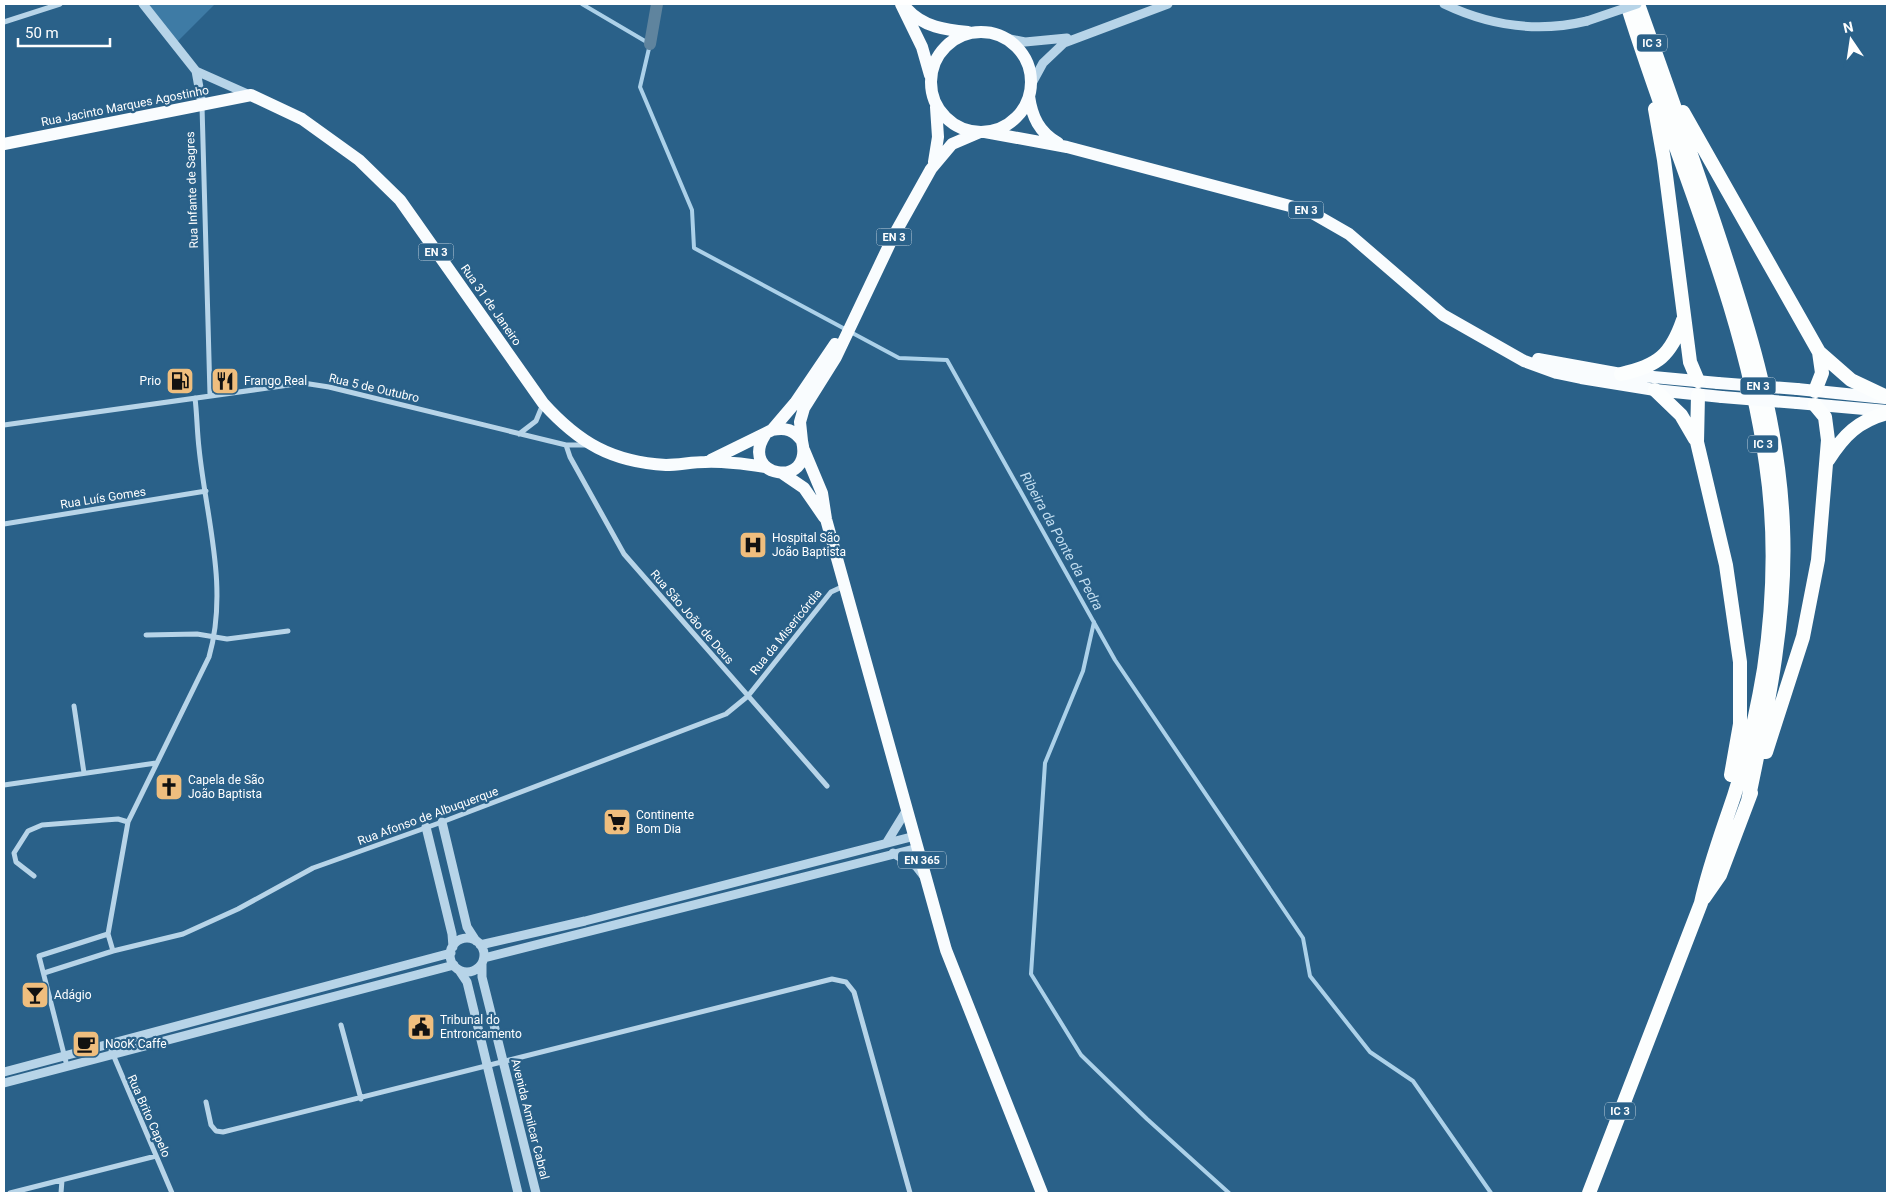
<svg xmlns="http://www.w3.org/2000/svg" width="1891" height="1197" font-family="Roboto,sans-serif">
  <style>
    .green { fill: #3e7ba5 }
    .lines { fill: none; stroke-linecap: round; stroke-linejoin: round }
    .stream { stroke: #acd1e9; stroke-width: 4 }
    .canal { stroke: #5f849e; stroke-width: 12 }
    .minor { stroke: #b7d4e8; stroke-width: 5 }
    .tertiary { stroke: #b7d4e8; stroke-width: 9 }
    .primary { stroke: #f9fcfe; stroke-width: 12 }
    .trunk { stroke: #fcfefe; stroke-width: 14 }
    .tertiary-bridge { stroke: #b7d4e8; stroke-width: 9 }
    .primary-bridge { stroke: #f9fcfe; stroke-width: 12 }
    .labels { text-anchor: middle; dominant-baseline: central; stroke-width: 4.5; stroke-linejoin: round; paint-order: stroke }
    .shield { fill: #2a6189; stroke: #bfd0dc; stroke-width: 1 }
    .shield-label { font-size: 11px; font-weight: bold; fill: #fff }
    .street-label { font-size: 12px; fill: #fff; stroke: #2a6189 }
    .poi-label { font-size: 12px; fill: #fff; stroke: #2a6189; text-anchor: start }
    .water-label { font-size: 14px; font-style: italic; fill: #c3def0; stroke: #2a6189 }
  </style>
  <rect width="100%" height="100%" fill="#2a6189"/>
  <!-- green -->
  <path class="green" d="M 148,4 L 215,4 L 177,42 Z"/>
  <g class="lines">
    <!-- stream -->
    <path class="stream" d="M 582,4 L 650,44 L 640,87 L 692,210 L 694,248 L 899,358 L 947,360 L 1115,660 L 1303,938 L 1310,976 L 1370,1052 L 1413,1081 L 1491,1193
      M 1094,622 L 1083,671 L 1045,763 L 1031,974 L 1081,1055 L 1147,1119 L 1229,1193"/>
    <!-- canal -->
    <path class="canal" d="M 650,44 L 657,4"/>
    <!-- minor -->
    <path class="minor" d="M 4,22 L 60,4
      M 202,106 L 210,395
      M 4,425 L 303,383 L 329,387 L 566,445 L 586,445
      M 519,434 L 536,421 L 543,404
      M 566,445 L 570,457 L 624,554 L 827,786
      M 4,524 L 206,491
      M 146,635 L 197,634 L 227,639 L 288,631
      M 74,706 L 84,773
      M 4,785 L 156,763
      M 34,876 L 16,862 L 14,853 L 28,831 L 42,825 L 118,819 L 128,822
      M 113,951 L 183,934 L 238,909 L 313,868 L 442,822 L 726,714 L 748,696 L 831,592 L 844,586
      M 44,973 L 113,951 L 108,934 L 128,822 L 209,657 C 229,587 206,518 199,448 C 197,431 197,414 195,398
      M 341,1025 L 361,1099
      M 109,1045 L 172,1193
      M 67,1066 L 39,956 L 108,934
      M 206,1102 L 211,1125 L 216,1131 L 223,1132 L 832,979 L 846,982 L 854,992 L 910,1193
      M 10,1193 L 156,1156
      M 61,1193 L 62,1180"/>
    <!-- tertiary -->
    <path class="tertiary" d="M 143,4 L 196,71 L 202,104
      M 1444,4 C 1490,26 1537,33 1587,21
      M 1005,38 L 1025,42 L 1067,38
      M 196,71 L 250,95
      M 1031,85 L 1043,63 L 1064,43 L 1168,4
      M 442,822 L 467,927 L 476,941
      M 426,827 L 452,934 L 453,947
      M 887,842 L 906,811
      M 893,853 L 916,866 L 923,875
      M450 955a17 17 0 1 1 34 0a17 17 0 1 1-34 0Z
      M 480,945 L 585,921 L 915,836
      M 484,958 L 918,848
      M 482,964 L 482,977 L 536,1193
      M 459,970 L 467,982 L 518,1193
      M 4,1072 L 451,953
      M 4,1083 L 454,965"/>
    <!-- primary -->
    <path class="primary" d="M 901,4 L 922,47 L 930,75
      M 907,9 C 923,27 946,30 968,32
      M931 82a50 50 0 1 1 100 0a50 50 0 1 1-100 0Z
      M 1029,96 C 1032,117 1039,132 1058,143
      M 985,132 L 1067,147 L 1309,211 L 1349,234 L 1443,315 L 1524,361 L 1557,373 L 1581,378 L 1655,390 L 1722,397
      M 4,144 L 251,95 L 302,119 L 359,160 L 400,200 L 543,403 C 579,443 612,462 666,465 C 679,465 692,462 705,462 C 725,461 745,464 766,467
      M 934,162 L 938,137 L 936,107
      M 1538,359 L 1621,374 L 1718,383
      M 1797,389 L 1885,398
      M 1797,403 L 1887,411
      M 772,430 L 795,403 L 835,344
      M 802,441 L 800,422 L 804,408 L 836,357 L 893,237 L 931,169 L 952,144 L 980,132
      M 804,450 L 822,493 L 826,519 L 946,950 L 1042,1193
      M 711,460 L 772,430 C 786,427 794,430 802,441 C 814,490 738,477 765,435
      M 782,473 L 804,488 L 824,517"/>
    <!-- trunk -->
    <path class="trunk" d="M 1638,4 C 1662,71 1686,139 1709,207 C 1744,311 1779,416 1783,527 C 1787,620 1767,710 1748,801
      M 1655,109 L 1664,160 L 1690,362 L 1698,381
      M 1683,112 L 1819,352 L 1851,380 L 1887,397
      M 1621,374 C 1658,366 1671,355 1683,320
      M 1655,390 L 1681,415 L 1695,439
      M 1815,391 L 1822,373 L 1819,352
      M 1698,395 L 1697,442 L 1726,565 L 1740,662 L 1740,724 L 1731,775
      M 1828,460 C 1844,435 1858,421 1887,413
      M 1766,752 L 1803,637 L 1818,560 L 1828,440 L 1825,417 L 1815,405
      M 1704,898 L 1720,875 L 1751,793
      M 1589,1193 L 1701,903 C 1709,866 1722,832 1734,796 C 1747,755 1757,711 1764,669 C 1774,601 1776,531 1766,464 C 1744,304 1674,157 1627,4"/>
    <!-- tertiary-bridge -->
    <path class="tertiary-bridge" d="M 1587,21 L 1637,4"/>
    <!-- primary-bridge -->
    <path class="primary-bridge" d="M 1718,383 L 1797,389
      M 1722,397 L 1797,403"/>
  </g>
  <!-- icons -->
  <defs>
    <symbol id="fuel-square" viewBox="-11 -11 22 22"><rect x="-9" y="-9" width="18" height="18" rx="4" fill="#efbe7e" stroke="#2a6189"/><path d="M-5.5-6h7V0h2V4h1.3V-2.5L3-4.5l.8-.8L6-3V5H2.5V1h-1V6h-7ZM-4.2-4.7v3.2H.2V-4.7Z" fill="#111"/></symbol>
    <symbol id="restaurant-square" viewBox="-11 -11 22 22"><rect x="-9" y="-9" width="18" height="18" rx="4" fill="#efbe7e" stroke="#2a6189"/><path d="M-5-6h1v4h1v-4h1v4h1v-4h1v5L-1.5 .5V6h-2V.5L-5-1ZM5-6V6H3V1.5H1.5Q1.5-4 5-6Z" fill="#111"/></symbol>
    <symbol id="hospital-square" viewBox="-11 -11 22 22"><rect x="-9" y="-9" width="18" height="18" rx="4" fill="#efbe7e" stroke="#2a6189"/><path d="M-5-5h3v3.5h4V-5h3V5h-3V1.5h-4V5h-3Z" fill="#111"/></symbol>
    <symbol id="church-square" viewBox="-11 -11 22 22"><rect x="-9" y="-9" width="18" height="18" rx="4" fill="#efbe7e" stroke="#2a6189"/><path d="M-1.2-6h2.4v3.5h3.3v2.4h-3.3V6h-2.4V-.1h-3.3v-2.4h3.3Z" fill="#111"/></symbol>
    <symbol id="supermarket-square" viewBox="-11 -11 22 22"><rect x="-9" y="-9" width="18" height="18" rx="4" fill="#efbe7e" stroke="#2a6189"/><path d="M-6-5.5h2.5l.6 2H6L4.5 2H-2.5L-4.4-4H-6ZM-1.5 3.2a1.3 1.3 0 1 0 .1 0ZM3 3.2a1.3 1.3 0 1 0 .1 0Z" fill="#111"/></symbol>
    <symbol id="bar-square" viewBox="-11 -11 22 22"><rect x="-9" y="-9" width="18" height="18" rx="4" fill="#efbe7e" stroke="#2a6189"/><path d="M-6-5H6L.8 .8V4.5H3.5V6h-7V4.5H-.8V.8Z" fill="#111"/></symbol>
    <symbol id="civic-square" viewBox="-11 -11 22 22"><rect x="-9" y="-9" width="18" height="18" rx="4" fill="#efbe7e" stroke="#2a6189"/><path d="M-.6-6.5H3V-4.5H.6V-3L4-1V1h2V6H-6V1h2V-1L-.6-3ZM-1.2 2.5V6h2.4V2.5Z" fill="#111"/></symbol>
    <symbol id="cafe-square" viewBox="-11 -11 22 22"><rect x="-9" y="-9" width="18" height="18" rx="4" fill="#efbe7e" stroke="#2a6189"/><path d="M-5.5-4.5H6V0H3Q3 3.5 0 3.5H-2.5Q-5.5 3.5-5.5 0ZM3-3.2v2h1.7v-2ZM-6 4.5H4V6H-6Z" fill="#111"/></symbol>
  </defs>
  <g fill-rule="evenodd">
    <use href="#fuel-square" x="164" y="365" width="32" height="32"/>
    <use href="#restaurant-square" x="209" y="365" width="32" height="32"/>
    <use href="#hospital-square" x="737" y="529" width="32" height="32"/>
    <use href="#church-square" x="153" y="771" width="32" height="32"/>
    <use href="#supermarket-square" x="601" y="806" width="32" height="32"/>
    <use href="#bar-square" x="19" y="979" width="32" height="32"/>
    <use href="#civic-square" x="405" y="1011" width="32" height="32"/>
    <use href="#cafe-square" x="70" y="1028" width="32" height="32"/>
  </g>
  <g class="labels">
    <!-- shield labels -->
    <g class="shield">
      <rect x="1637" y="34.5" width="30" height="17" rx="4"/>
      <rect x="1288.5" y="201.5" width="35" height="17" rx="4"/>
      <rect x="876.5" y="228.5" width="35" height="17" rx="4"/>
      <rect x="418.5" y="243.5" width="35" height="17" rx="4"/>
      <rect x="1740.5" y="377.5" width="35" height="17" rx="4"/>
      <rect x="1748" y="435.5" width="30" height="17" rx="4"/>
      <rect x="898" y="851.5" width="48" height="17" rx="4"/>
      <rect x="1605" y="1102.5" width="30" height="17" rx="4"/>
    </g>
    <g class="shield-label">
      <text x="1652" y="43">IC 3</text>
      <text x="1306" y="210">EN 3</text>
      <text x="894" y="237">EN 3</text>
      <text x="436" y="252">EN 3</text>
      <text x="1758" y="386">EN 3</text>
      <text x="1763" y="444">IC 3</text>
      <text x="922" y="860">EN 365</text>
      <text x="1620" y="1111">IC 3</text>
    </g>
    <!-- street labels -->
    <g class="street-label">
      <text transform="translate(125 106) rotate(-11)">Rua Jacinto Marques Agostinho</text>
      <text transform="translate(192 190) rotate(-92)">Rua Infante de Sagres</text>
      <text transform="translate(491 305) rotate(55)">Rua 31 de Janeiro</text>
      <text transform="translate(374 388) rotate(13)">Rua 5 de Outubro</text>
      <text transform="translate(103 498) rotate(-9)">Rua Luís Gomes</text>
      <text transform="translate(692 617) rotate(49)">Rua São João de Deus</text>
      <text transform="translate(786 632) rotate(-51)">Rua da Misericórdia</text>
      <text transform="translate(428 816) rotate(-20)">Rua Afonso de Albuquerque</text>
      <text transform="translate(149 1116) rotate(66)">Rua Brito Capelo</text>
      <text transform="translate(530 1119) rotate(76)">Avenida Amilcar Cabral</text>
    </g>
    <!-- poi labels -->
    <g class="poi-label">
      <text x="161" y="381" text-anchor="end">Prio</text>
      <text x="244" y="381">Frango Real</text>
      <text x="772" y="538">Hospital São<tspan x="772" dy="14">João Baptista</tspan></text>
      <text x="188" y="780">Capela de São<tspan x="188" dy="14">João Baptista</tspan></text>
      <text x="636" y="815">Continente<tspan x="636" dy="14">Bom Dia</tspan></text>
      <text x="54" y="995">Adágio</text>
      <text x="440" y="1020">Tribunal do<tspan x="440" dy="14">Entroncamento</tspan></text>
      <text x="105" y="1044">NooK Caffe</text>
    </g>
    <!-- water labels -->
    <g class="water-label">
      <text transform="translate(1062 541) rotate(61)">Ribeira da Ponte da Pedra</text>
    </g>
  </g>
  <!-- border -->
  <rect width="1891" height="1197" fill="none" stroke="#ffffff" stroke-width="10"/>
  <!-- north arrow -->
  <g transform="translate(1851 40) rotate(347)" stroke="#2a6189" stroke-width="4" paint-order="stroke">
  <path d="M0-4L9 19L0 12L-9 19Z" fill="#ffffff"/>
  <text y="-8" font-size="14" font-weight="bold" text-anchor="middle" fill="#ffffff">N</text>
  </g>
  <!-- scale -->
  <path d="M18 38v8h92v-8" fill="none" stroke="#ffffff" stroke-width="2.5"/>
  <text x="25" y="38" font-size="15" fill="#ffffff" stroke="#2a6189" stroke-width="4" paint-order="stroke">50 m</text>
</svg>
